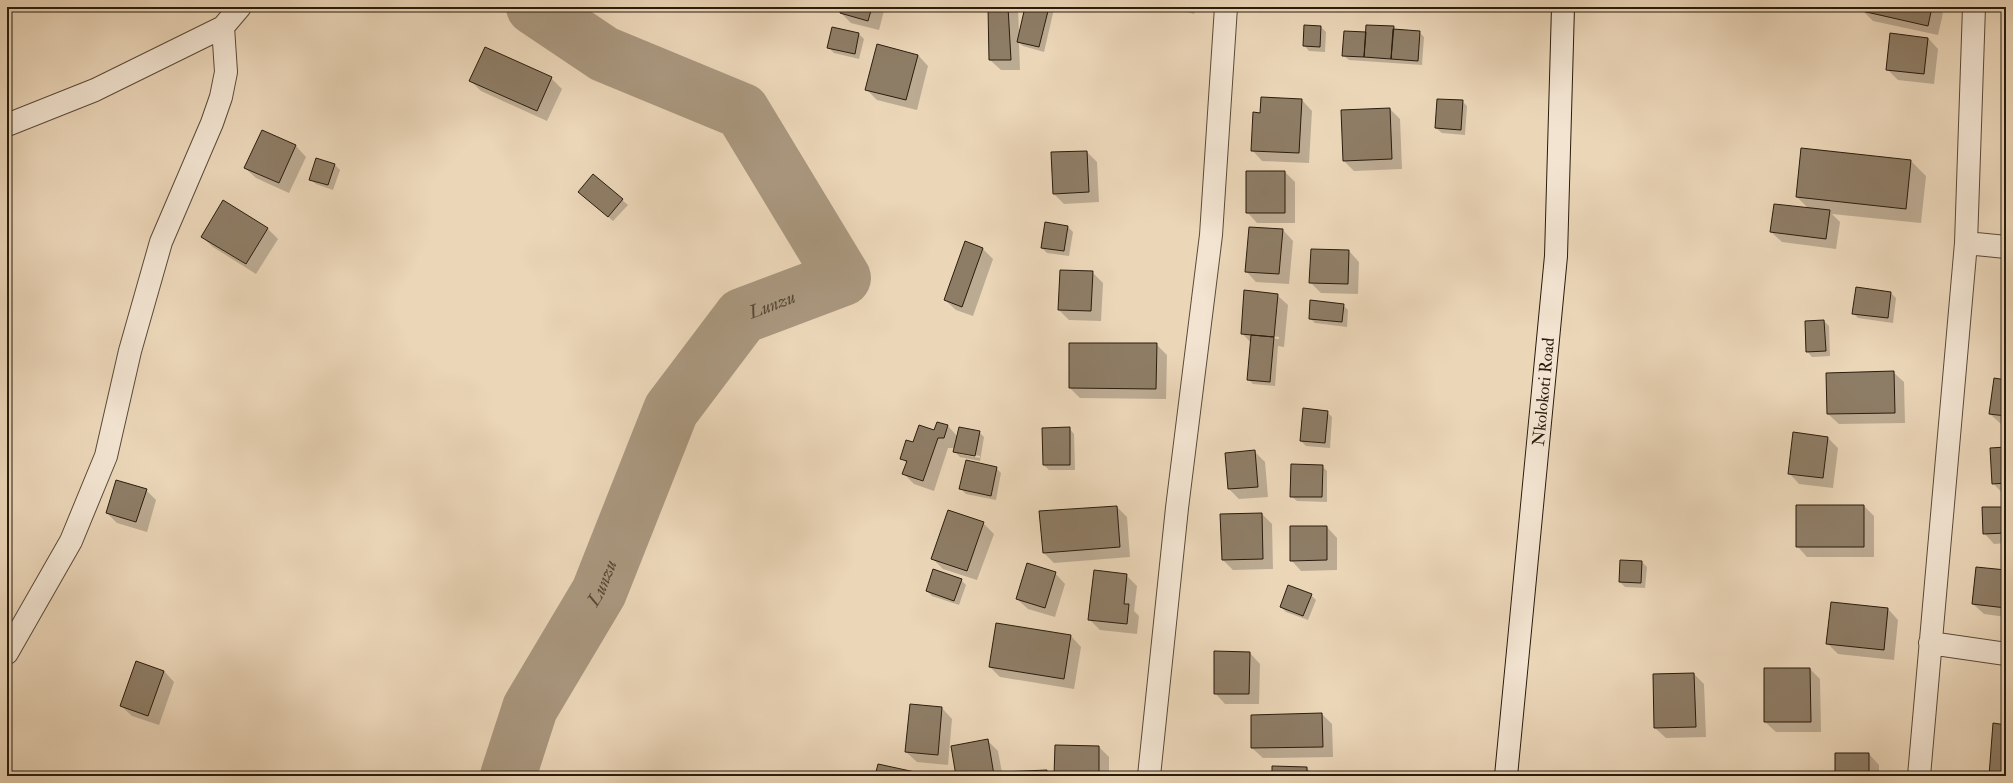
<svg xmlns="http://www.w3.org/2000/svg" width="2013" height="783" font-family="'IM FELL Double Pica',serif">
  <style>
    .shadow { fill: #0003; fill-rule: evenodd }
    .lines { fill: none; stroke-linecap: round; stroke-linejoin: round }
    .river { stroke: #a9977e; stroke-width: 56 }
    .building { fill: #8e7d66; stroke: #2a1c0d }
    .street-casing { stroke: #5a4a38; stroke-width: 24 }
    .secondary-casing { stroke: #2a1c0d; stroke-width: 24 }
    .street { stroke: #f2e4d1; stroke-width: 22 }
    .secondary { stroke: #f2e4d1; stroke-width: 22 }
    .labels { text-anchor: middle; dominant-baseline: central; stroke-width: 3; stroke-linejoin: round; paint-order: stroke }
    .street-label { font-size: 17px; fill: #2a1c0d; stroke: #f2e4d1 }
    .water-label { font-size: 18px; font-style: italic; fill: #564735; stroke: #f2e4d1 }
  </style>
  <rect width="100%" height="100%" fill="#ebd6b8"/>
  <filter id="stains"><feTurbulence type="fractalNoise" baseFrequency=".005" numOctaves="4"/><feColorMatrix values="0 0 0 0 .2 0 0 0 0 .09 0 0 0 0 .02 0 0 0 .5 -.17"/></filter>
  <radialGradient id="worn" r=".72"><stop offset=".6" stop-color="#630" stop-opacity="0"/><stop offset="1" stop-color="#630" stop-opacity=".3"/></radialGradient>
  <!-- shadow -->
  <path class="shadow" d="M 842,7 L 885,7 L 879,30 L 851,23 L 841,13 Z
    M 989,7 L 1018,7 L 1019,34 L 1026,7 L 1053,7 L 1054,9 L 1044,52 L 1023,46 L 1019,43 L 1020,70 L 1001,70 L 990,60 Z
    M 1172,7 L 1196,7 L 1194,14 Z
    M 1864,7 L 1937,7 L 1943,13 L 1938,35 L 1873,21 L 1863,11 Z
    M 1321,27 L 1326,32 L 1325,52 L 1309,51 L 1304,45 Z
    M 1393,27 L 1396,30 L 1419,32 L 1424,37 L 1422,65 L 1349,60 L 1343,55 L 1367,33 Z
    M 833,28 L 859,34 L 864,39 L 859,59 L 834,53 L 829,48 Z
    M 1928,38 L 1938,49 L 1934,84 L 1898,80 L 1887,69 Z
    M 918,55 L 928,66 L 917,110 L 877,100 L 867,90 Z
    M 551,78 L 562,89 L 547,121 L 481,91 L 471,81 Z
    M 1302,100 L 1312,111 L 1309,163 L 1262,161 L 1252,150 L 1261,114 Z
    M 1462,101 L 1467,106 L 1465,135 L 1442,133 L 1436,128 Z
    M 1390,109 L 1400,119 L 1402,169 L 1354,171 L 1344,161 Z
    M 262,131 L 296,146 L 306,157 L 289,193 L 256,178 L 245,168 Z
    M 1087,152 L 1097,162 L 1099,202 L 1064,204 L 1054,194 Z
    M 1911,161 L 1926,176 L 1921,223 L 1832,214 L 1840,222 L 1836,249 L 1782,242 L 1771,232 L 1809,209 L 1797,197 Z
    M 335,165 L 340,170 L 333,190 L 316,184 L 310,179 Z
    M 1247,172 L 1285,172 L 1295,182 L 1295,223 L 1257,223 L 1247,212 Z
    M 593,175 L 628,205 L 613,221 L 579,192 Z
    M 1068,227 L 1073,232 L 1069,256 L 1047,253 L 1042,248 Z
    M 267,228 L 278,239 L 256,274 L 213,247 L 202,237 Z
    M 1283,230 L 1293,241 L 1289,284 L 1256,282 L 1246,271 Z
    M 983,249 L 993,259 L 973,316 L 956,310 L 945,300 Z
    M 1349,251 L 1359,262 L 1358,294 L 1321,293 L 1310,282 Z
    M 1092,272 L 1103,283 L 1101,321 L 1069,320 L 1059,310 Z
    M 1857,288 L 1891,293 L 1896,298 L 1893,323 L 1858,318 L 1853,313 Z
    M 1277,295 L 1288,305 L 1284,347 L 1278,346 L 1275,386 L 1253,384 L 1248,379 L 1251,343 L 1242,333 ZM 1251,334 L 1279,337 L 1279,339 L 1251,336 Z
    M 1343,305 L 1348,310 L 1347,327 L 1315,323 L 1310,318 Z
    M 1824,321 L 1829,326 L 1830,356 L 1812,357 L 1807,351 Z
    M 1070,344 L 1156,344 L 1167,355 L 1166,399 L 1080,398 L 1070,388 Z
    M 1893,372 L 1904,382 L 1905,423 L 1839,424 L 1828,414 Z
    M 2006,381 L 2006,425 L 2001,424 L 1990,414 Z
    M 1327,412 L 1332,417 L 1330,448 L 1306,446 L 1301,441 Z
    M 948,426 L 958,437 L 979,432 L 984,437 L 980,461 L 960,457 L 955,452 L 955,448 L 948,448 L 934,491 L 914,484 L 903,473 L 907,464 L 902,458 L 913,444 ZM 959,452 L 980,456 L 980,458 L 959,454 Z
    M 1069,428 L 1074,434 L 1075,470 L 1049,470 L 1044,465 Z
    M 1794,433 L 1828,438 L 1838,448 L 1833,488 L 1799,484 L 1789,473 Z
    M 2006,448 L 2006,494 L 2003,494 L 1993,483 Z
    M 1255,452 L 1265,462 L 1268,497 L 1239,499 L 1229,489 Z
    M 1322,466 L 1327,471 L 1327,502 L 1297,501 L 1291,496 Z
    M 996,468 L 1001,473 L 996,500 L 966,494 L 961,489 Z
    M 146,490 L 156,500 L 147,532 L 117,523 L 107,513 Z
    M 1864,506 L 1874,516 L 1874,557 L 1807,557 L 1797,546 Z
    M 1117,507 L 1127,517 L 1130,557 L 1054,563 L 1044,553 Z
    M 2006,508 L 2006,543 L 1994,544 L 1984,533 Z
    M 1262,514 L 1272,524 L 1273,569 L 1233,570 L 1223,560 L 1221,515 Z
    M 983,523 L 994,534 L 977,580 L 943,569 L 932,558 Z
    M 1327,527 L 1337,538 L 1337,570 L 1301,571 L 1291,560 Z
    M 1642,562 L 1647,567 L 1645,588 L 1625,587 L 1620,582 Z
    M 2006,571 L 2006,617 L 1984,614 L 1973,604 Z
    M 1055,573 L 1065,584 L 1055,617 L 1028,609 L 1017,599 Z
    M 1126,575 L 1137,586 L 1134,611 L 1139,616 L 1137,634 L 1100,630 L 1089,619 Z
    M 961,580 L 966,585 L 959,605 L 932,596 L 927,591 Z
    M 1311,595 L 1316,600 L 1308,620 L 1286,612 L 1281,607 Z
    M 1832,604 L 1888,609 L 1898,620 L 1894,660 L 1838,654 L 1827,643 Z
    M 997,624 L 1071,636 L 1081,647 L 1074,689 L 1000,677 L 990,667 Z
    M 1250,653 L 1260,664 L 1259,704 L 1225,704 L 1215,693 Z
    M 1810,669 L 1820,679 L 1821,732 L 1776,732 L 1765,722 Z
    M 164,671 L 174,682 L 159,725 L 132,716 L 121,706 Z
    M 1694,674 L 1704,684 L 1706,737 L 1666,738 L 1655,728 Z
    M 942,708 L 952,719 L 948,765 L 917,762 L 906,752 Z
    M 1322,714 L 1332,724 L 1333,757 L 1263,758 L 1252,748 Z
    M 987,740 L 998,751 L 1002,773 L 1046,771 L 1051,776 L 957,776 L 952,747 Z
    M 1099,747 L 1109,757 L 1109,776 L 1055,776 Z
    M 1869,754 L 1879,765 L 1879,776 L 1836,776 Z
    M 1307,768 L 1314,776 L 1273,776 Z"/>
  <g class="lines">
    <!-- river -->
    <path class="river" id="s1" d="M 508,776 L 530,708 L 599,592 L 671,410 L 742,316 L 843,278 L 742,111 L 604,54 L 534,7"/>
  </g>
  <!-- building -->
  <path class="building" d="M 841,7 L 872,7 L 868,21 L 840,13 Z
    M 988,7 L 1008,7 L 1011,60 L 989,60 Z
    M 1025,7 L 1049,7 L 1039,47 L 1017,42 Z
    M 1863,7 L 1932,7 L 1928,26 L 1862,11 Z
    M 1304,25 L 1321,26 L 1320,47 L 1303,46 Z
    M 1366,25 L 1394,26 L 1391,59 L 1364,57 Z
    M 832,27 L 859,33 L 855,54 L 827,48 Z
    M 1393,29 L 1420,31 L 1418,61 L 1391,59 Z
    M 1344,31 L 1366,32 L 1364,57 L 1342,56 Z
    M 1890,33 L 1928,38 L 1924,74 L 1886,70 Z
    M 877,44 L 918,55 L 906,100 L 865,90 Z
    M 485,47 L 552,77 L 537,111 L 469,81 Z
    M 1261,97 L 1302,99 L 1299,153 L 1251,151 L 1253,112 L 1260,113 Z
    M 1437,99 L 1463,100 L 1461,130 L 1435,128 Z
    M 1390,108 L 1392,159 L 1343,161 L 1341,110 Z
    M 262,130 L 296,145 L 279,183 L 244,168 Z
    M 1801,148 L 1911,160 L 1906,209 L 1796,197 Z
    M 1087,151 L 1089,192 L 1053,194 L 1051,152 Z
    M 316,158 L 335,164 L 328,185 L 309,180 Z
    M 1246,171 L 1285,171 L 1285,213 L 1246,213 Z
    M 593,174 L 623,199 L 608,217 L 578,192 Z
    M 223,200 L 268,228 L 246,264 L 201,237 Z
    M 1774,204 L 1830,210 L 1826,239 L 1770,232 Z
    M 1045,222 L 1068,226 L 1064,251 L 1041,248 Z
    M 1249,227 L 1283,229 L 1279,274 L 1245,272 Z
    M 965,241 L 983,248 L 962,307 L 944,300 Z
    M 1311,249 L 1349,250 L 1348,284 L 1309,283 Z
    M 1060,270 L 1093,271 L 1091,311 L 1058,310 Z
    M 1856,287 L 1891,292 L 1888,318 L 1852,314 Z
    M 1244,290 L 1278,294 L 1274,337 L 1241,334 Z
    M 1310,300 L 1344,304 L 1342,322 L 1309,319 Z
    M 2002,313 L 2006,313 L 2006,349 L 2003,349 Z
    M 1824,320 L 1826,351 L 1806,352 L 1805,321 Z
    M 1251,335 L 1274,337 L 1270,382 L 1247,380 Z
    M 1069,343 L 1157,343 L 1156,389 L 1069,388 Z
    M 1894,371 L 1895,413 L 1827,414 L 1826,373 Z
    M 1994,378 L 2006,380 L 2006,416 L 1989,414 Z
    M 1303,408 L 1328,411 L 1325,443 L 1300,441 Z
    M 937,422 L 948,425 L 944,438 L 938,438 L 923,481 L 902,474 L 907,461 L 900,459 L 906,440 L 913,442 L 919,425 L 934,430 Z
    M 959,427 L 980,431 L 975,456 L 953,452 Z
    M 1070,427 L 1070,465 L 1043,465 L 1042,428 Z
    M 1793,432 L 1828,437 L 1823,478 L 1788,474 Z
    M 2006,447 L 2006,483 L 1992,484 L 1990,448 Z
    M 1255,450 L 1258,487 L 1228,489 L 1225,453 Z
    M 966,460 L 997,467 L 991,496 L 959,489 Z
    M 1291,464 L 1323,465 L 1322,497 L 1290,497 Z
    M 116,480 L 147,489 L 136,522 L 106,513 Z
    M 1796,505 L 1864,505 L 1864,547 L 1796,547 Z
    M 1117,506 L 1120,547 L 1043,553 L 1039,511 Z
    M 1982,507 L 2006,507 L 2006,533 L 1983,534 Z
    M 948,510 L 984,522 L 967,571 L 931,559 Z
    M 1262,513 L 1263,559 L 1222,560 L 1220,514 Z
    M 1290,526 L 1327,526 L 1327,560 L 1290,561 Z
    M 1620,560 L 1642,561 L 1641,583 L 1619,582 Z
    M 1027,563 L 1056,572 L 1045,608 L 1016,599 Z
    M 1976,567 L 2006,570 L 2006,608 L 1972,604 Z
    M 933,569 L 962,579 L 954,601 L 926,591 Z
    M 1094,570 L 1127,574 L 1124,604 L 1129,604 L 1127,624 L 1088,620 Z
    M 1288,585 L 1312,594 L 1303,616 L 1280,607 Z
    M 1831,602 L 1888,608 L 1884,650 L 1826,644 Z
    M 996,623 L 1071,635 L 1064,679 L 989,667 Z
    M 1214,651 L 1250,652 L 1249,694 L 1214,694 Z
    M 136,661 L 164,671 L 148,716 L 120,706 Z
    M 1764,668 L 1810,668 L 1811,722 L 1764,722 Z
    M 1694,673 L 1696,727 L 1654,728 L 1653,674 Z
    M 910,704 L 942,707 L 938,755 L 905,752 Z
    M 1322,713 L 1323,747 L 1251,748 L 1251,715 Z
    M 1993,723 L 2006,725 L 2006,776 L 1989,776 Z
    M 988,739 L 994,775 L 956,776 L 951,746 Z
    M 1055,745 L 1099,746 L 1099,776 L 1054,776 Z
    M 1835,753 L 1869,753 L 1869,776 L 1835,776 Z
    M 878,764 L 915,772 L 914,776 L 875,776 Z
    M 1272,766 L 1307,767 L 1307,776 L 1272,776 Z
    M 1047,770 L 1047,776 L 1003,776 L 1002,772 Z"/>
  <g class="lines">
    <defs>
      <path id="street" d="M 7,125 L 95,90 L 223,27 L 240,7
        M 1966,243 L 2006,247
        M 1930,643 L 2006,654
        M 7,653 L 71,541 L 106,456 L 130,351 L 161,242 L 212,123 L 221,97 L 226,72 L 223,27
        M 1149,776 L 1177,508 L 1211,235 L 1226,7
        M 1919,776 L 1966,243 L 1974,7"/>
      <g id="secondary">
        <path id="s2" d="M 1506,776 L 1556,256 L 1563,7"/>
      </g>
    </defs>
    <!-- street casing -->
    <use href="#street" class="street-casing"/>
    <!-- secondary casing -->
    <use href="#secondary" class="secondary-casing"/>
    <!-- street -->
    <use href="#street" class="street"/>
    <!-- secondary -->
    <use href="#secondary" class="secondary"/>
  </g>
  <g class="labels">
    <!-- street labels -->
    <g class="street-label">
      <text stroke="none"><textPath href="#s2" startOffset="386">Nkolokoti Road</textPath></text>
    </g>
    <!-- water labels -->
    <g class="water-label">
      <text stroke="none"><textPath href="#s1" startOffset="552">Lunzu</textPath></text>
      <text stroke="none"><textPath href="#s1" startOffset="216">Lunzu</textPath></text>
    </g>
  </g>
  <!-- margin -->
  <rect width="2013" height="783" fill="none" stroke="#ebd6b8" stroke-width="24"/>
  <rect x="8" y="8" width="1997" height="767" fill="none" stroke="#2a1c0d" stroke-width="2"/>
  <rect x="12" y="12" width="1989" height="759" fill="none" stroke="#2a1c0d"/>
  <rect width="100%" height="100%" filter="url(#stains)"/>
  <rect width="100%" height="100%" fill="url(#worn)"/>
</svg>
